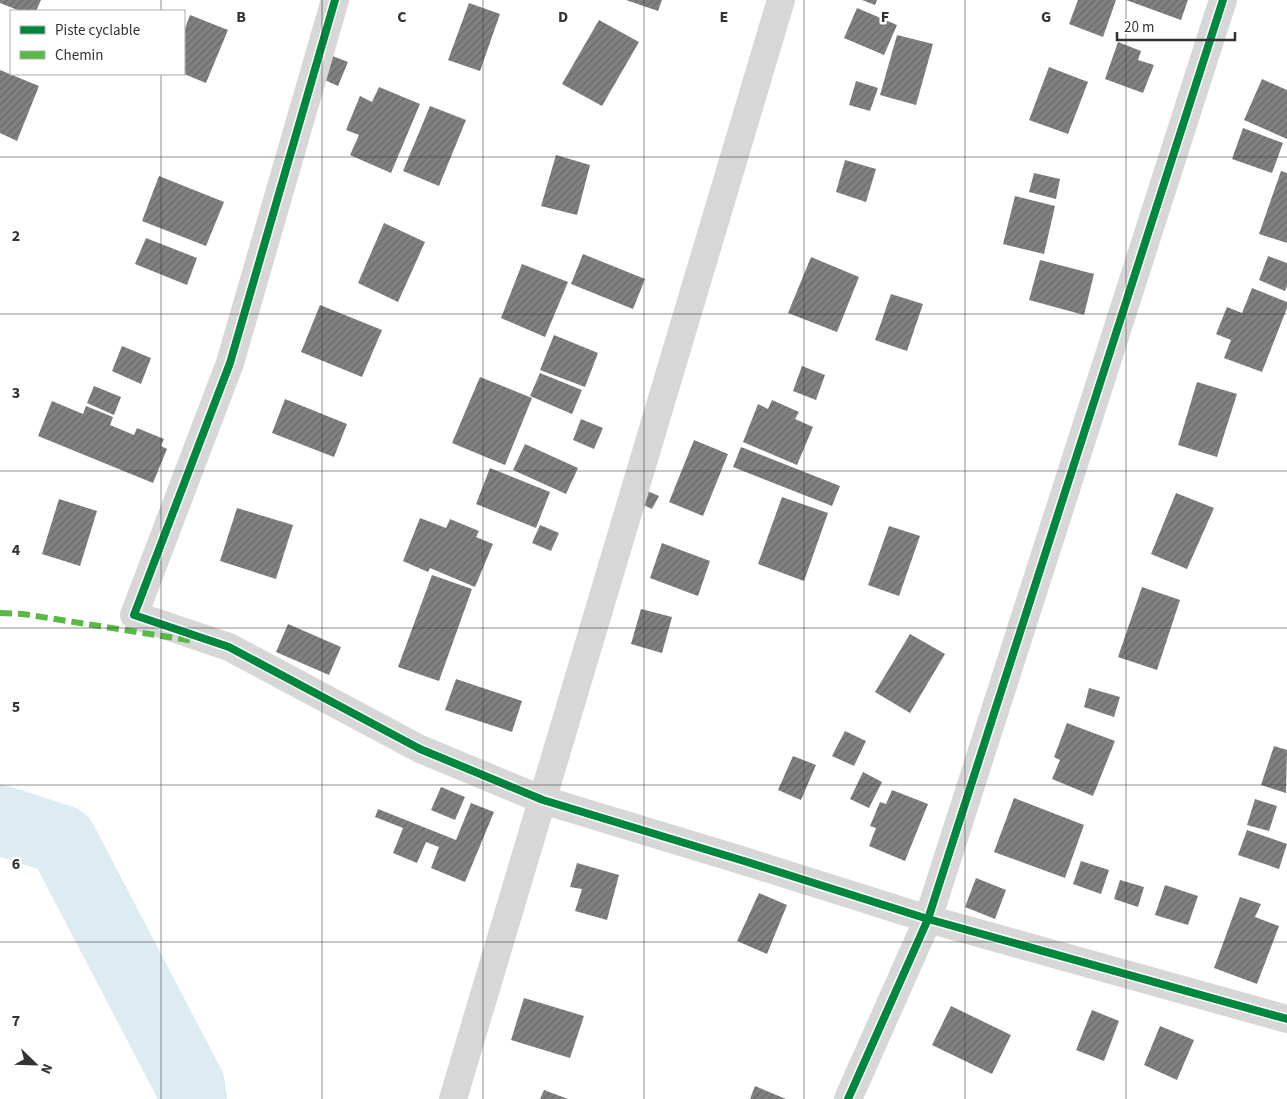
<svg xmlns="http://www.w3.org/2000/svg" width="1287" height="1099" font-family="'Source Sans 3',sans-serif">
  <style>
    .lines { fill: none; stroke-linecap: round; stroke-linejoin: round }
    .river { stroke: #ddebf3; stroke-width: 70 }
    .building { fill: url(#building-hatch) }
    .street { stroke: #d7d7d7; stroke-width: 28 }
    .quiet { stroke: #58b947; stroke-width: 6; stroke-dasharray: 12 6; stroke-linecap: butt }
    .cycleway-casing { stroke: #fff; stroke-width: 11 }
    .cycleway { stroke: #00873e; stroke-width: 8 }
    .grid { fill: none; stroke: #333; stroke-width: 1; stroke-opacity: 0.55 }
    .grid-label { font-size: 16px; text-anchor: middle; font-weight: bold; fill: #333; stroke: #fff; stroke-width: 5; stroke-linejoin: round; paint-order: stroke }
  </style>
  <defs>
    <pattern id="building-hatch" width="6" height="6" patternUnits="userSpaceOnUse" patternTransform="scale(1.25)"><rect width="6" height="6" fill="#818181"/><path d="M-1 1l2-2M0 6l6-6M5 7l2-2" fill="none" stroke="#6a6a6a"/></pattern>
  </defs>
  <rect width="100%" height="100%" fill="#fff"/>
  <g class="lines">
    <!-- river -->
    <path class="river" d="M 0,820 L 62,840 L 190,1085 L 192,1099"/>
  </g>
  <!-- building -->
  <path class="building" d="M 0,0 L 41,0 L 36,11 L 20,11 L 0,3 Z
    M 626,0 L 662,0 L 658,11 Z
    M 862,0 L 877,0 L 875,5 Z
    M 1078,0 L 1116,0 L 1103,37 L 1069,24 Z
    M 1126,0 L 1188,0 L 1181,20 Z
    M 469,3 L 500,14 L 480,71 L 448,60 Z
    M 857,8 L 897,25 L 884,55 L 844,38 Z
    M 190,15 L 228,30 L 206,83 L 184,74 L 184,31 Z
    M 599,20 L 639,42 L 602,106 L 562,84 Z
    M 897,35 L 933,44 L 916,105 L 880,95 Z
    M 1118,42 L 1141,51 L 1138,60 L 1154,65 L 1143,93 L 1105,79 Z
    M 330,55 L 348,62 L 338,86 L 320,78 Z
    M 1049,67 L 1088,82 L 1068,134 L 1029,120 Z
    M 0,70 L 39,86 L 17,141 L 0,133 Z
    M 1262,79 L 1287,90 L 1287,139 L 1244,120 Z
    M 856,81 L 878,88 L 870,111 L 849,105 Z
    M 379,87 L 420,104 L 391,173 L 350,155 L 359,135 L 346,130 L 360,96 L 372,102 Z
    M 430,106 L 466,120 L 439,186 L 403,171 Z
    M 1243,128 L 1283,143 L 1272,173 L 1232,159 Z
    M 556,155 L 590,165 L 577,215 L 541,206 Z
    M 845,160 L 876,169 L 866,202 L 836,192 Z
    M 1281,171 L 1287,173 L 1287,243 L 1259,234 Z
    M 1034,173 L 1060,179 L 1056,199 L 1029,192 Z
    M 159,176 L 224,202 L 206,246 L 142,221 Z
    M 1015,196 L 1055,206 L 1044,254 L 1003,244 Z
    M 384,223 L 425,242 L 398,302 L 358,283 Z
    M 146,238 L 197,258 L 187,285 L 135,264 Z
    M 583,254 L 645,279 L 633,309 L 571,284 Z
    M 1268,256 L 1287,263 L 1287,286 L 1285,291 L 1259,280 Z
    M 811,257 L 859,277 L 837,332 L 788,313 Z
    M 1040,260 L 1094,274 L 1084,315 L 1029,300 Z
    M 522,264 L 568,282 L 545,337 L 501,318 Z
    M 1252,288 L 1287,302 L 1287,308 L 1262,372 L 1224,358 L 1231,340 L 1216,334 L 1227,307 L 1242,313 Z
    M 891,294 L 923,304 L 907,351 L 875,340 Z
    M 320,305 L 382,330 L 362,377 L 301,352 Z
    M 554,335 L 598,353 L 585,387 L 540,370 Z
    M 122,346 L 151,358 L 141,384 L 112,371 Z
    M 802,366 L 825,375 L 816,400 L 793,391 Z
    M 540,373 L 582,390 L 572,414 L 530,396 Z
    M 480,377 L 532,398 L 505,465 L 452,443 Z
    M 1197,382 L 1237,394 L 1217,457 L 1178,445 Z
    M 94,386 L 121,397 L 114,415 L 87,403 Z
    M 285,399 L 347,424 L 334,457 L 272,433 Z
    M 772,400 L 799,412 L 795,419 L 813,427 L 797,465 L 743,442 L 758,404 L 768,409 Z
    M 52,401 L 83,414 L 86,406 L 113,417 L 110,425 L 134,435 L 137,428 L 164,439 L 161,446 L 167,449 L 153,483 L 38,436 Z
    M 581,419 L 603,428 L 594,449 L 573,440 Z
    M 694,440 L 728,454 L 703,516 L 669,502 Z
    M 525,444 L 578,468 L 566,494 L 513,470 Z
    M 741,447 L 840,486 L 832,506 L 733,467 Z
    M 490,468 L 550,492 L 536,528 L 476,504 Z
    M 643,489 L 659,496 L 652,509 L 637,502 Z
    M 1176,493 L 1214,508 L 1187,569 L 1151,554 Z
    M 782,497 L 828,513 L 804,581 L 758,564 Z
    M 59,499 L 97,511 L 80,566 L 42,554 Z
    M 237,508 L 293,525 L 276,579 L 220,561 Z
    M 420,518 L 446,528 L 450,519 L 479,531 L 476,537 L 493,544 L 475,587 L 430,568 L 428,572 L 403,561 Z
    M 540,525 L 559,533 L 551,551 L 532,543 Z
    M 889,526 L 920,536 L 899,596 L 868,585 Z
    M 662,543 L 710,561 L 698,596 L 650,578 Z
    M 432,575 L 472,589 L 439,681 L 398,667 Z
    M 1142,587 L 1180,600 L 1157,670 L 1118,657 Z
    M 641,609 L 672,617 L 662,653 L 631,644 Z
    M 288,624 L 341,647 L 329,675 L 276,652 Z
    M 910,634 L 945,654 L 910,713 L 875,692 Z
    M 456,679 L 522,701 L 512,732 L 445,710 Z
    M 1089,688 L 1120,697 L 1114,717 L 1084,707 Z
    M 1067,723 L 1115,741 L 1093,796 L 1052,779 L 1060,760 L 1054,757 Z
    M 845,731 L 866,741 L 854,766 L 832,756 Z
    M 1274,746 L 1287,750 L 1286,793 L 1261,785 Z
    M 793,756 L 816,765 L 801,800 L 778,790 Z
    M 863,772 L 882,782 L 869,808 L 850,799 Z
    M 441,787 L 465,797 L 455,820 L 431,810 Z
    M 892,790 L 928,804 L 905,861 L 869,846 L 876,828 L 870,826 L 880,802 L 886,804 Z
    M 1014,798 L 1084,825 L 1065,878 L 994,852 Z
    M 1255,799 L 1277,806 L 1269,831 L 1247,825 Z
    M 471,803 L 494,812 L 465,882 L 431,868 L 439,847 L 426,842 L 417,863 L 393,853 L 403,828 L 375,817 L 378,809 L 456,840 Z
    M 1247,830 L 1287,844 L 1279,869 L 1238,855 Z
    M 1081,861 L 1109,870 L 1101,894 L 1073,884 Z
    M 577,863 L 619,875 L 607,920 L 575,911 L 582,889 L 570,887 Z
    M 976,878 L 1006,890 L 995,919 L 965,907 Z
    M 1120,880 L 1144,887 L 1138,907 L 1114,899 Z
    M 1165,885 L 1198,896 L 1188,925 L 1155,915 Z
    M 759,893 L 787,905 L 767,954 L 737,941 Z
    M 1240,897 L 1261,904 L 1255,917 L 1279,926 L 1257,984 L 1214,968 Z
    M 524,998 L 584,1016 L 570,1058 L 511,1040 Z
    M 951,1006 L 1011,1035 L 992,1074 L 932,1045 Z
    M 1092,1010 L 1119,1021 L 1104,1061 L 1076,1050 Z
    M 1160,1026 L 1194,1040 L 1177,1080 L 1144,1065 Z
    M 755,1086 L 786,1099 L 750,1099 Z
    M 544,1090 L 568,1099 L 540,1099 Z"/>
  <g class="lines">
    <!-- street -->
    <path class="street" d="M 335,0 L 230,363 L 134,615 L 229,647 L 420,749 L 543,800 L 744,861 L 928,919 L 1287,1019
      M 453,1099 L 781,0
      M 848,1099 L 928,919 L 1223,0"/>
    <!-- quiet -->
    <path class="quiet" d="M 0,613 L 23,614 L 194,641"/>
    <defs>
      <path id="cycleway" d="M 335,0 L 230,363 L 134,615 L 229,647 L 420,749 L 543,800 L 744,861 L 928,919 L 1287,1019
        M 848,1099 L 928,919 L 1223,0"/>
    </defs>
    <!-- cycleway casing -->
    <use href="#cycleway" class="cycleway-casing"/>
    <!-- cycleway -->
    <use href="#cycleway" class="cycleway"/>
  </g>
  <!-- grid -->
  <path class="grid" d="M 161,0 L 161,11M 322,0 L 322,1099M 483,0 L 483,1099M 644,0 L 644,1099M 804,0 L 804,1099M 965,0 L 965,1099M 1126,0 L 1126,1099M 161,74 L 161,1099M 0,157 L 1287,157M 0,314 L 1287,314M 0,471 L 1287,471M 0,628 L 1287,628M 0,785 L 1287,785M 0,942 L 1287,942"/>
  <g class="grid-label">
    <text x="241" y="22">B</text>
    <text x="402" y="22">C</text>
    <text x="563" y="22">D</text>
    <text x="724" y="22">E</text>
    <text x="885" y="22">F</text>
    <text x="1046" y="22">G</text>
    <text x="16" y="241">2</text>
    <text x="16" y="398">3</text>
    <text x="16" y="555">4</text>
    <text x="16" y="712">5</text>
    <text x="16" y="869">6</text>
    <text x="16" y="1026">7</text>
  </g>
  <!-- legend -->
  <rect x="10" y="10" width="175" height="65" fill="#ffffff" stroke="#adadad"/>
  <rect x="20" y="26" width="25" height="8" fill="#00873e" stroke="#adadad"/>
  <text x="55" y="35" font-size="15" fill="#333333">Piste cyclable</text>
  <rect x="20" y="51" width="25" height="8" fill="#58b947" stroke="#adadad"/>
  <text x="55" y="60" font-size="15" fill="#333333">Chemin</text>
  <!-- north arrow -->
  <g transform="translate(35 1064) rotate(113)" stroke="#ffffff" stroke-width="4" paint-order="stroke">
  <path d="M0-4L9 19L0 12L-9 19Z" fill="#333333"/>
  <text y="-8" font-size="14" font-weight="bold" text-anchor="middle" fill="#333333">N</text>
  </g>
  <!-- scale -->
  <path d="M1117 32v8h118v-8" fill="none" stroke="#333333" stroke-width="2.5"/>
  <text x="1124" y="32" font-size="15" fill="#333333" stroke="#ffffff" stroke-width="4" paint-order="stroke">20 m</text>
</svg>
